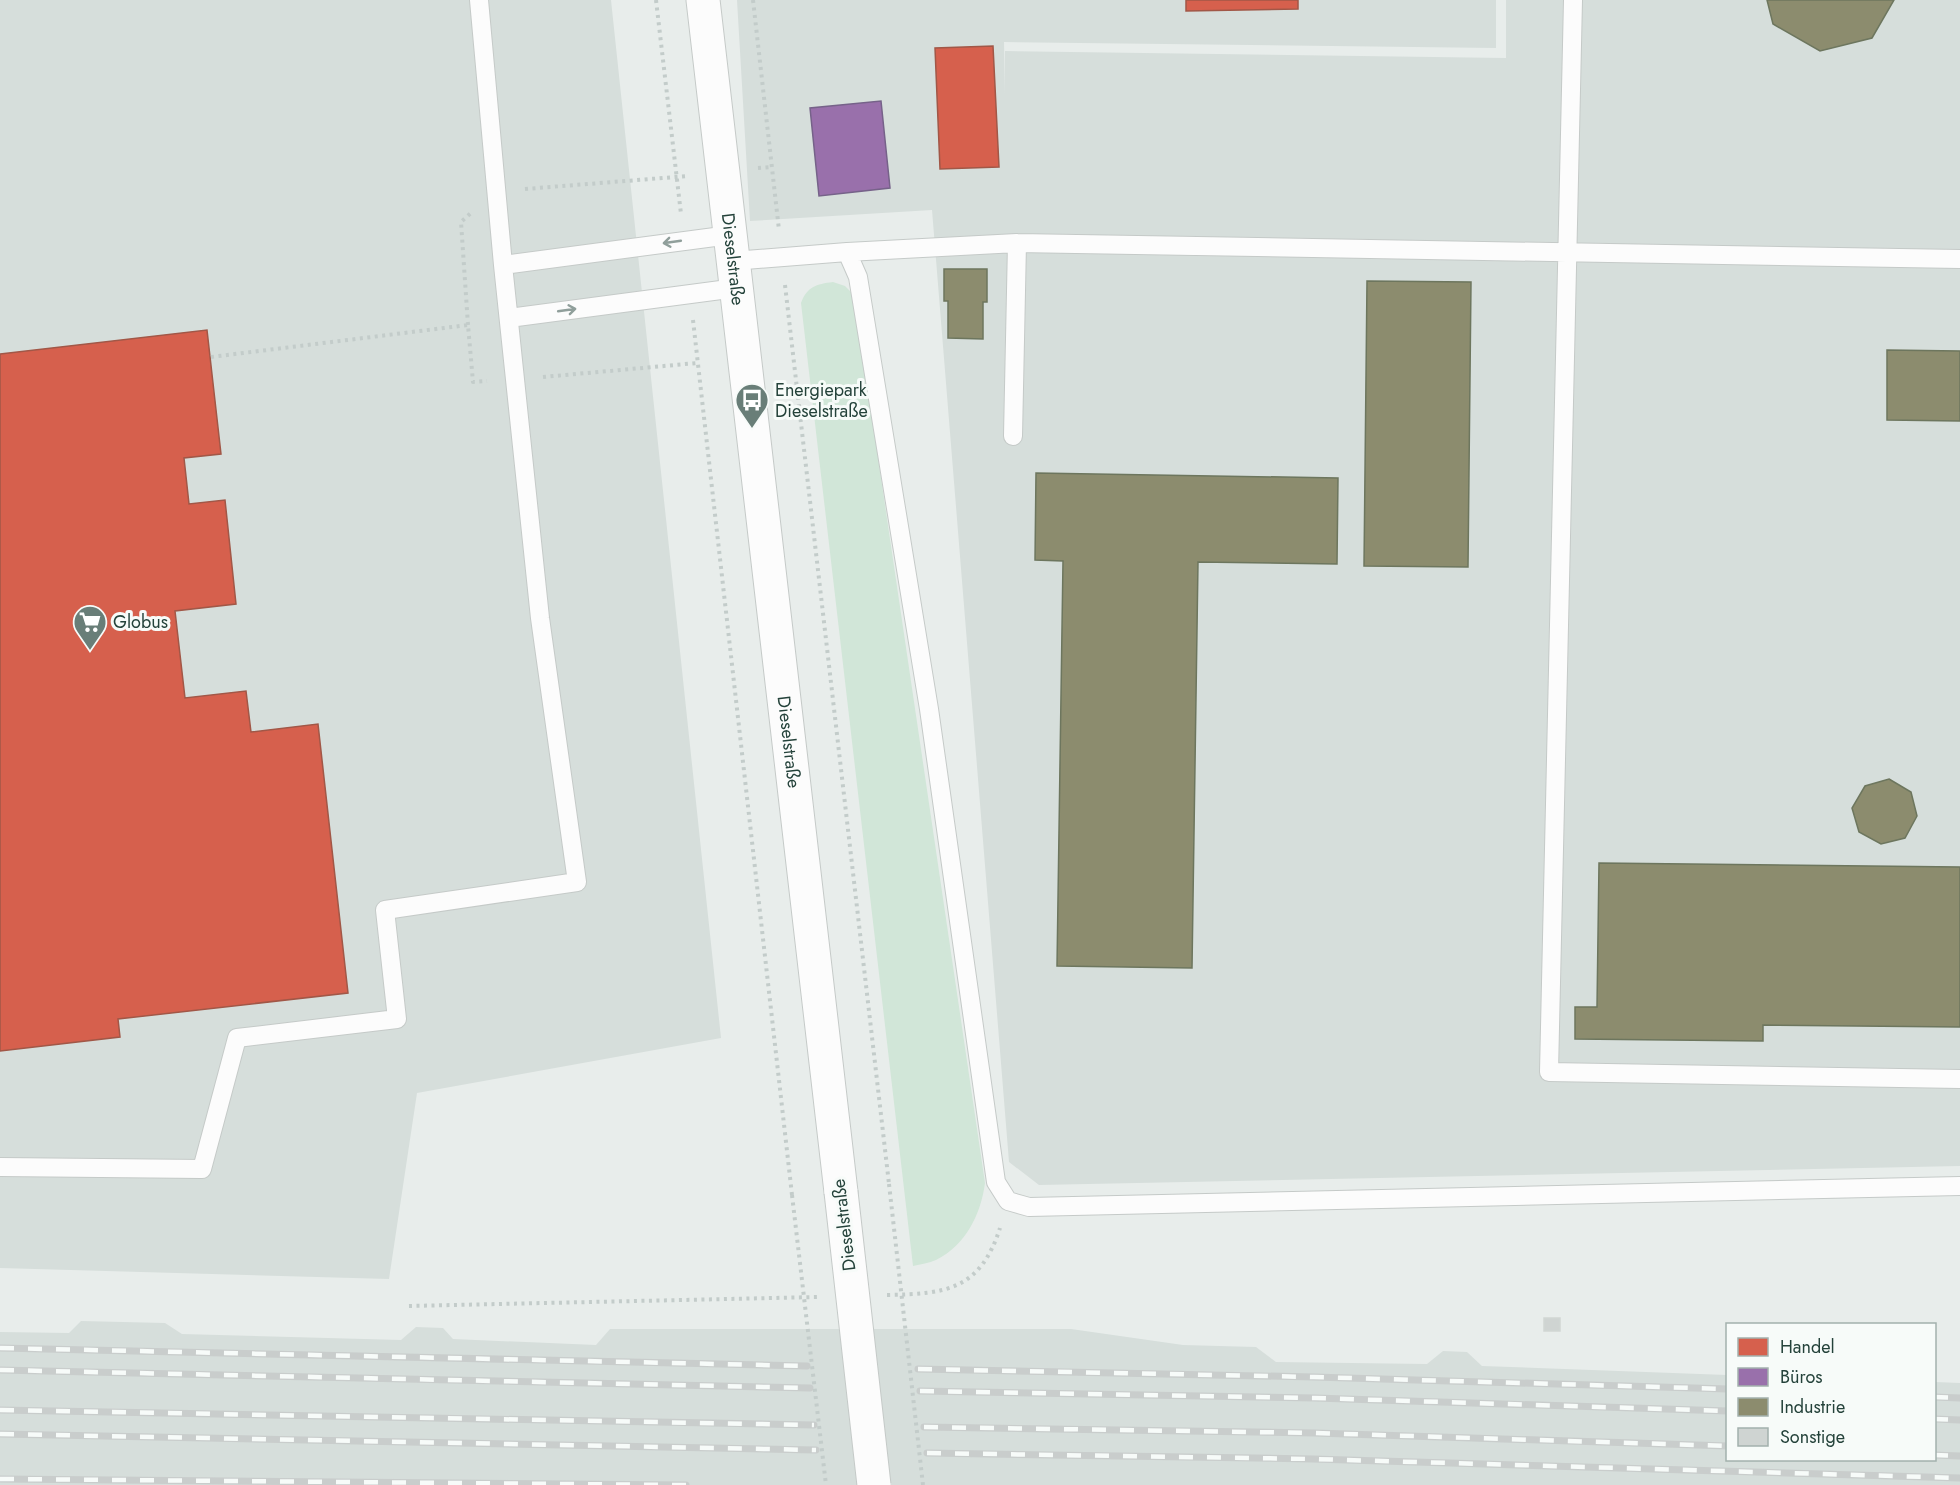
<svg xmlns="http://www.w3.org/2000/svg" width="1960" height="1485" font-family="Jost,sans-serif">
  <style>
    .built { fill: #d6dedb }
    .green { fill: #d1e6d8 }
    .shops { fill: #d6604d; stroke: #a15747; stroke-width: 1.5 }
    .offices { fill: #9970ab; stroke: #766289; stroke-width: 1.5 }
    .industry { fill: #8c8c6e; stroke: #6d765e; stroke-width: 1.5 }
    .building { fill: #cfd4d2; stroke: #d1d6d4; stroke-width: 1.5 }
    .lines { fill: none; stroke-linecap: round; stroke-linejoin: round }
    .service-casing { stroke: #c5cac8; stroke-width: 20 }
    .tertiary-casing { stroke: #c5cac8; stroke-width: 35 }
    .path { stroke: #c3ccca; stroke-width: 4; stroke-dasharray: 3 4.5; stroke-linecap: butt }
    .service { stroke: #fcfcfc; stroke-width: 18 }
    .tertiary { stroke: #fcfcfc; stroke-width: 33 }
    .rail-casing { stroke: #c9cdcc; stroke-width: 7 }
    .rail { stroke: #f7fbf9; stroke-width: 4.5; stroke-dasharray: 14; stroke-linecap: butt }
    .tertiary-bridge-casing { stroke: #c5cac8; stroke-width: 35; stroke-linecap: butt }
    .path-bridge { stroke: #c3ccca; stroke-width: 4; stroke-dasharray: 3 4.5; stroke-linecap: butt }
    .tertiary-bridge { stroke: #fcfcfc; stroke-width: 33 }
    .oneway { stroke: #909f9b }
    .labels { text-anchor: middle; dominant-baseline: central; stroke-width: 6; stroke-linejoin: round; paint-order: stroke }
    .street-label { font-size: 18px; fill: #24423a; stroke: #f7fbf9 }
    .poi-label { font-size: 18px; fill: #24423a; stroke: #f7fbf9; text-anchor: start }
  </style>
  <rect width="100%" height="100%" fill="#e8edeb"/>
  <!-- built -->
  <path class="built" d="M 0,0 L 611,0 L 721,1038 L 417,1093 L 389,1279 L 0,1268 Z
    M 737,0 L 1496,0 L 1496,48 L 1004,42 L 1005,94 L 1005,51 L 1506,58 L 1506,0 L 1960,0 L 1960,1166 L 1039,1185 L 1009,1162 L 932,210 L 750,221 Z
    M 81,1321 L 165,1323 L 182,1334 L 401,1340 L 416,1327 L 443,1328 L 453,1339 L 596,1345 L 610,1329 L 1071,1329 L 1183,1345 L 1256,1347 L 1276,1362 L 1427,1364 L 1443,1351 L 1467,1352 L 1482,1366 L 1727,1375 L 1728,1460 L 1934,1460 L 1935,1382 L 1960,1383 L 1960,1485 L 0,1485 L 0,1332 L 69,1333 Z"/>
  <!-- green -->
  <path class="green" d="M 833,282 L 845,286 L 854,295 L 985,1183 C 981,1214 966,1245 936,1260 C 929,1263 921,1264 913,1266 L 801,303 C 807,287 816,284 833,282 Z"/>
  <!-- shops -->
  <path class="shops" d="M 1186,0 L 1298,0 L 1298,9 L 1186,11 Z
    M 993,46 L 999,167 L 940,169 L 935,48 Z
    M 207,330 L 221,454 L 184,458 L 189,504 L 225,500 L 236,604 L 175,611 L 185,698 L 246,691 L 251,732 L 318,724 L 348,993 L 118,1019 L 120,1037 L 0,1051 L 0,354 Z"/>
  <!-- offices -->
  <path class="offices" d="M 881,101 L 890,188 L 819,196 L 810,108 Z"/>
  <!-- industry -->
  <path class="industry" d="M 1767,0 L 1894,0 L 1872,38 L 1820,51 L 1773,24 Z
    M 944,269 L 987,269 L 987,302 L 983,302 L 983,339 L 948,338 L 948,301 L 944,301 Z
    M 1367,281 L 1471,282 L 1468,567 L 1364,566 Z
    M 1887,350 L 1960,351 L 1960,421 L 1887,420 Z
    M 1036,473 L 1338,478 L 1337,564 L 1198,562 L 1192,968 L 1057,966 L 1063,561 L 1035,560 Z
    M 1889,779 L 1911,792 L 1917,816 L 1905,838 L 1881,844 L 1859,832 L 1852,808 L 1865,786 Z
    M 1599,863 L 1960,867 L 1960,1027 L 1763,1025 L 1763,1041 L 1575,1039 L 1575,1007 L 1597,1007 Z"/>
  <!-- building -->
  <path class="building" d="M 1544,1318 L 1560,1318 L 1560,1331 L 1544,1331 Z"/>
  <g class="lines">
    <defs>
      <path id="service" d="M 1573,0 L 1549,1072 L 1960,1079
        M 847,252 L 858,277 L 929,709 L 996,1182 L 1008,1201 L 1029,1207 L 1960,1186
        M 733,261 L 847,252 L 1017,243 L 1960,259
        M 503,265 L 730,235
        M 509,318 L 736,288
        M 1013,436 L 1017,243
        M 0,1167 L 202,1169 L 237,1038 L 397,1019 L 385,910 L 577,882 L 540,618 L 503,265 L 479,0"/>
      <g id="tertiary">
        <path id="s1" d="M 703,0 L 841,1192"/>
      </g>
    </defs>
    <!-- service casing -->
    <use href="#service" class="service-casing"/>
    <!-- tertiary casing -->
    <use href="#tertiary" class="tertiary-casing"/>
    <!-- path -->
    <path class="path" d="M 656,0 L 681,214
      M 753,0 L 779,230
      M 758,168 L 772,167
      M 525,189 L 688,176
      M 785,285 L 889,1184
      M 693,320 L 792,1195
      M 468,325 L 461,222 L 471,213
      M 211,357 L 468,325 L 473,382 L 487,381
      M 543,377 L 697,363
      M 887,1295 C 946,1294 980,1290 1000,1228
      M 409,1306 L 817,1297"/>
    <!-- service -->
    <use href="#service" class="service"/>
    <!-- tertiary -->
    <use href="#tertiary" class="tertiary"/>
    <defs>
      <path id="rail" d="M 0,1348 L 807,1366
        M 918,1369 L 1314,1377 L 1728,1389
        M 0,1370 L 810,1388
        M 920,1391 L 1315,1398 L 1728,1411
        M 1934,1397 L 1960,1398
        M 0,1410 L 814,1425
        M 1934,1419 L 1960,1420
        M 924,1427 L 1315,1433 L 1728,1446
        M 0,1434 L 816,1450
        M 927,1453 L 1313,1459 L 1960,1478
        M 1934,1455 L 1960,1456
        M 0,1479 L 686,1485"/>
    </defs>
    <!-- rail casing -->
    <use href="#rail" class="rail-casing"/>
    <!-- rail -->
    <use href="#rail" class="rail"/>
    <defs>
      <path id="tertiary-bridge" d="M 841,1192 L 874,1485"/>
    </defs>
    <!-- tertiary-bridge casing -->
    <use href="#tertiary-bridge" class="tertiary-bridge-casing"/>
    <!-- path-bridge -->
    <path class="path-bridge" d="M 889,1184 L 923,1485
      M 792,1195 L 826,1485"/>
    <!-- tertiary-bridge -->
    <use href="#tertiary-bridge" class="tertiary-bridge"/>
  </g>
  <!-- one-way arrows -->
  <defs><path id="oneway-shaft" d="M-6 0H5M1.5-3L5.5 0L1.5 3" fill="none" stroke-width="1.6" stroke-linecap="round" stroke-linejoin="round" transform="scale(1.5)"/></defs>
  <g class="oneway">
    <use href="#oneway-shaft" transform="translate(672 242) rotate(172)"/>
    <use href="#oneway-shaft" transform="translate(567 310) rotate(-8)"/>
  </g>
  <!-- icons -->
  <defs>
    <symbol id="bus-pin" viewBox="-11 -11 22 30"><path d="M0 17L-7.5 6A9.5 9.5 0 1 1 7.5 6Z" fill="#697e78" stroke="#f7fbf9"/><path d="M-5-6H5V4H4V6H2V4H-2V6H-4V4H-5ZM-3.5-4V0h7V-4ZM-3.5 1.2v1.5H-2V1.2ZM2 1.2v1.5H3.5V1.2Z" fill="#fff"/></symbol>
    <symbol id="supermarket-pin" viewBox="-11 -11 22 30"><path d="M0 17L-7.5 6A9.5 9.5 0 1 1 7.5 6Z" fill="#697e78" stroke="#f7fbf9"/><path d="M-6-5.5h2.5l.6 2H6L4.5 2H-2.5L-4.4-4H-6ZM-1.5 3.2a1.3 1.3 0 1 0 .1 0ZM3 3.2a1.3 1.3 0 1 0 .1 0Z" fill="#fff"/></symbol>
  </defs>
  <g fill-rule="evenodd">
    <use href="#bus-pin" x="733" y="381" width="38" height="52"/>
    <use href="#supermarket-pin" x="71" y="603" width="38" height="52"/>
  </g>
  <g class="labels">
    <!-- street labels -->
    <g class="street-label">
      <text stroke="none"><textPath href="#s1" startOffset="261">Dieselstraße</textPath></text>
      <text stroke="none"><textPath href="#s1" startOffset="747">Dieselstraße</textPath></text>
      <text transform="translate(844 1225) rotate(-97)">Dieselstraße</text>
    </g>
    <!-- poi labels -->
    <g class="poi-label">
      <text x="775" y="390">Energiepark<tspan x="775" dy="21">Dieselstraße</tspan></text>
      <text x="113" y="622">Globus</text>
    </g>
  </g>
  <!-- legend -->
  <rect x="1726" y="1323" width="210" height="138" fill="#f7fbf9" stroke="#a3b1ad" stroke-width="1.5"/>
  <rect x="1738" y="1338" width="30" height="18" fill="#d6604d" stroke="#a3b1ad" stroke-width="1.5"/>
  <text x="1780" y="1353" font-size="18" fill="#24423a">Handel</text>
  <rect x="1738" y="1368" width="30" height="18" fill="#9970ab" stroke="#a3b1ad" stroke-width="1.5"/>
  <text x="1780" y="1383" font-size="18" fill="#24423a">Büros</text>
  <rect x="1738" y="1398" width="30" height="18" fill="#8c8c6e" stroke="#a3b1ad" stroke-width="1.5"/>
  <text x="1780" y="1413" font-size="18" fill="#24423a">Industrie</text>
  <rect x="1738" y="1428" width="30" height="18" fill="#cfd4d2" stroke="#a3b1ad" stroke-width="1.5"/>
  <text x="1780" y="1443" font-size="18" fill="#24423a">Sonstige</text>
</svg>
